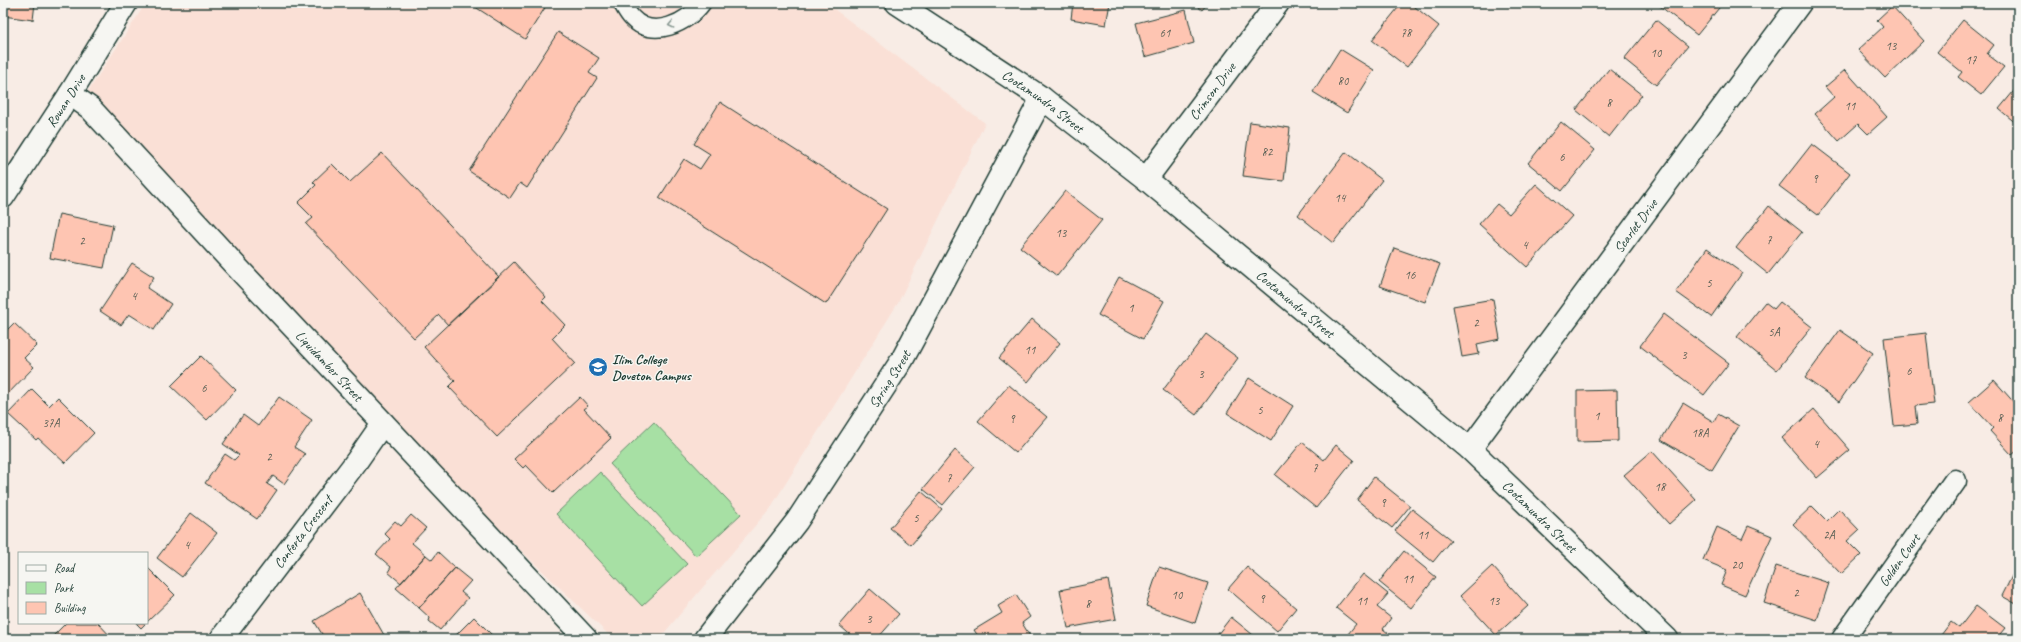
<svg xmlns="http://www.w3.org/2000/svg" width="2021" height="642" font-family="Caveat,sans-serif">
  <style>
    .built { fill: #fae0d6 }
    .green { fill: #a7e0a4; stroke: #638e6c }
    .building { fill: #fec5b2; stroke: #1f3d34 }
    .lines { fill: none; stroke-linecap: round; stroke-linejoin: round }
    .lane-casing { stroke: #1f3d34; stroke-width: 20 }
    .street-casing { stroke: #1f3d34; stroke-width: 25 }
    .secondary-casing { stroke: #1f3d34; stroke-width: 25 }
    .lane { stroke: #f6f6f2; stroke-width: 17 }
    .street { stroke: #f6f6f2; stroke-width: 22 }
    .secondary { stroke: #f6f6f2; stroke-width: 22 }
    .oneway { stroke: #8a9a93 }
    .labels { text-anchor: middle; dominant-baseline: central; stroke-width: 3; stroke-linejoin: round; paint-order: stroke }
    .number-label { font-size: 12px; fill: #575f54 }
    .street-label { font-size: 14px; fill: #1f3d34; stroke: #f6f6f2 }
    .poi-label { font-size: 14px; font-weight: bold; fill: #1f3d34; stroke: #f6f6f2; text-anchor: start }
  </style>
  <rect width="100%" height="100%" fill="#f8ece5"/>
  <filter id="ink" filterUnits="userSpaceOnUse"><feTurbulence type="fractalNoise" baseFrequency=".025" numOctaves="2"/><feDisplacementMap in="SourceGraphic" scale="8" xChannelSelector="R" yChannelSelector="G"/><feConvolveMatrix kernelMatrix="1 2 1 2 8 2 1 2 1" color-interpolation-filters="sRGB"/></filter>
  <g filter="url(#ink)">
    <!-- built -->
    <path class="built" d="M 146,3 L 826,3 L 985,123 L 898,303 L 771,507 L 659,639 L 613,639 L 396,430 L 85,96 Z"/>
    <!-- green -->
    <path class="green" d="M 654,422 L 741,514 L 696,556 L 610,464 Z
      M 600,472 L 687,564 L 642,606 L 556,514 Z"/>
    <!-- building -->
    <path class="building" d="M 3,3 L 35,3 L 33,20 L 3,16 Z
      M 469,3 L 548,3 L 525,39 Z
      M 1073,3 L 1110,3 L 1106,25 L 1071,19 Z
      M 1193,3 L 1208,3 L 1202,10 Z
      M 1402,3 L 1410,3 L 1439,26 L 1407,67 L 1372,40 Z
      M 1656,3 L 1723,3 L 1697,35 Z
      M 1892,6 L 1924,41 L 1885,78 L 1858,50 L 1883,27 L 1877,20 Z
      M 1186,10 L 1194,43 L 1145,57 L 1136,23 Z
      M 1656,20 L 1688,46 L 1656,85 L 1624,59 Z
      M 1963,20 L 1994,45 L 1987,54 L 2004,67 L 1981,95 L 1958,77 L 1962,72 L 1937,52 Z
      M 558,32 L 599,58 L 589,73 L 597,78 L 527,188 L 520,183 L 510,198 L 469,171 Z
      M 1340,49 L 1374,70 L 1347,113 L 1313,92 Z
      M 1609,69 L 1642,95 L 1609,137 L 1576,110 Z
      M 1845,70 L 1887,117 L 1868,134 L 1858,124 L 1839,141 L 1815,114 L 1834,97 L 1825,87 Z
      M 2018,86 L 2018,125 L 1999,109 Z
      M 720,102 L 887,209 L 826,304 L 659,198 L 684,159 L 700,169 L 710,154 L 694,144 Z
      M 1250,122 L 1290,128 L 1284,181 L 1243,176 Z
      M 1561,122 L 1595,150 L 1562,191 L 1528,163 Z
      M 1812,144 L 1850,173 L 1818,215 L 1779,186 Z
      M 1346,152 L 1382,180 L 1333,243 L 1298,215 Z
      M 382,153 L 499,277 L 448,325 L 439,315 L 414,338 L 306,224 L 313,218 L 298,203 L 316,185 L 313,182 L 332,164 L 350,182 Z
      M 1536,184 L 1572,216 L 1527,267 L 1479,224 L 1497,204 L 1509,214 Z
      M 1065,191 L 1102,220 L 1057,276 L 1020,247 Z
      M 1769,206 L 1802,232 L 1768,274 L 1736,248 Z
      M 59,214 L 113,225 L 104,268 L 50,258 Z
      M 1394,248 L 1440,264 L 1425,302 L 1380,286 Z
      M 1707,248 L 1742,273 L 1711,317 L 1676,292 Z
      M 514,262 L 546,297 L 542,301 L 565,325 L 552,338 L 575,363 L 497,437 L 449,387 L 455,381 L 424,347 Z
      M 132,263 L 154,277 L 147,288 L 171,304 L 154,330 L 129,314 L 121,325 L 100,311 Z
      M 1119,277 L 1164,301 L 1143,339 L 1098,315 Z
      M 1493,299 L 1500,339 L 1477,344 L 1479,354 L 1462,357 L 1453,306 Z
      M 1765,302 L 1774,309 L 1780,302 L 1812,327 L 1777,370 L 1737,337 Z
      M 1664,314 L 1729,363 L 1704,395 L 1640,346 Z
      M 1032,319 L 1060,343 L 1028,382 L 999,358 Z
      M 14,323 L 37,345 L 24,358 L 34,367 L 3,399 L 3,334 Z
      M 1840,330 L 1873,353 L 1839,402 L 1805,378 Z
      M 1926,333 L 1934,404 L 1915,406 L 1917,424 L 1894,426 L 1884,338 Z
      M 1206,334 L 1238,358 L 1196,415 L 1163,390 Z
      M 201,356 L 236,390 L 207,420 L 171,386 Z
      M 1249,378 L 1293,406 L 1271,441 L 1227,413 Z
      M 1994,380 L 2018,407 L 2018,450 L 2012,455 L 1990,431 L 1993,428 L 1969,402 Z
      M 1009,385 L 1047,417 L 1016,453 L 978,421 Z
      M 32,389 L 49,406 L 58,397 L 94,433 L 65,463 L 38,438 L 36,440 L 8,414 Z
      M 1617,390 L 1618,441 L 1577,442 L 1577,391 Z
      M 279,397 L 312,420 L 294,447 L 305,454 L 284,484 L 273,476 L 267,484 L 277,490 L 257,519 L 205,483 L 225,454 L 234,460 L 239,455 L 223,444 L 243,415 L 258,426 Z
      M 580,397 L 588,406 L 584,409 L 611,438 L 553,493 L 526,465 L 523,468 L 514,459 Z
      M 1683,403 L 1714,422 L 1718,414 L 1739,426 L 1712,470 L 1661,440 Z
      M 1814,409 L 1850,450 L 1817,478 L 1782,438 Z
      M 1302,442 L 1324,460 L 1336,445 L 1354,460 L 1316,508 L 1275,475 Z
      M 955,450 L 975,467 L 943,505 L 923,489 Z
      M 1652,451 L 1696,500 L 1669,524 L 1624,475 Z
      M 1374,477 L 1410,506 L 1392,528 L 1357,500 Z
      M 921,491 L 942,509 L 911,545 L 890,528 Z
      M 1812,506 L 1827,521 L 1839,509 L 1859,530 L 1847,541 L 1861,555 L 1841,574 L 1793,524 Z
      M 1412,509 L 1451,540 L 1433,562 L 1395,531 Z
      M 191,513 L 217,533 L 182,577 L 157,558 Z
      M 411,515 L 426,528 L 412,543 L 426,555 L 401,583 L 388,572 L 391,567 L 376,554 L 390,539 L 384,533 L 395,521 L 401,526 Z
      M 1748,526 L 1772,536 L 1745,595 L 1721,585 L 1727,570 L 1703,560 L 1717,527 L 1742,539 Z
      M 1404,551 L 1436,577 L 1411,608 L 1379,582 Z
      M 438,552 L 455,568 L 419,608 L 396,588 L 426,555 L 432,560 Z
      M 2018,564 L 2018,605 L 2002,596 Z
      M 1492,566 L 1528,606 L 1496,635 L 1460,596 Z
      M 1776,566 L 1829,583 L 1817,620 L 1764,603 Z
      M 147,567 L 175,595 L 147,622 Z
      M 1159,567 L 1208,583 L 1195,623 L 1146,606 Z
      M 1247,567 L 1296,608 L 1277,631 L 1228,589 Z
      M 455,568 L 471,581 L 461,592 L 468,598 L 440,630 L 429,621 L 430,618 L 419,608 Z
      M 1363,574 L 1388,594 L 1377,607 L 1391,618 L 1383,629 L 1395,639 L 1354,639 L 1348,634 L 1356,624 L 1336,608 Z
      M 1108,580 L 1116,619 L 1068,628 L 1060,590 Z
      M 870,589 L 899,614 L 877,639 L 855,639 L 839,625 Z
      M 360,593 L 384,635 L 377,639 L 325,639 L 314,621 Z
      M 1016,595 L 1030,617 L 1022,623 L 1030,636 L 1025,639 L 980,639 L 974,630 L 1002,613 L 998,606 Z
      M 1976,606 L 2005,628 L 1996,639 L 1938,639 L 1951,622 L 1959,628 Z
      M 474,617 L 496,639 L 452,639 Z
      M 1231,617 L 1258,639 L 1214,639 Z
      M 66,623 L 98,623 L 113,639 L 50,639 Z
      M 136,623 L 146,623 L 141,628 Z"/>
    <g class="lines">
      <defs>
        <path id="lane" d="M 622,3 C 625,8 628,14 632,18 C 652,40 688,23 702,3"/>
        <g id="street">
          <path id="s1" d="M 897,3 L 1042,98 L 1146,179 L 1470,449 L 1667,639"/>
          <path id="s2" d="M 70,94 L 90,108 L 233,263 L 586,639"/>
          <path id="s3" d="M 1146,179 L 1278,3"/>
          <path id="s4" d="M 1470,449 L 1800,3"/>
          <path id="s5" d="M 221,639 L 356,462 L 383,423"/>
          <path id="s6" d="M 705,639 L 797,521 L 902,360 L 1042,98"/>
          <path id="s7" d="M 1843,639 L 1955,481"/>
        </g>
        <g id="secondary">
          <path id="s8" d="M 3,197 L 70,94 L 126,3"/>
        </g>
      </defs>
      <!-- lane casing -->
      <use href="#lane" class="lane-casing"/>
      <!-- street casing -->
      <use href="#street" class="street-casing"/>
      <!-- secondary casing -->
      <use href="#secondary" class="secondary-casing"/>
      <!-- lane -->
      <use href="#lane" class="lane"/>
      <!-- street -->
      <use href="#street" class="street"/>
      <!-- secondary -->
      <use href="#secondary" class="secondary"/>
    </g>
    <!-- one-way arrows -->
    <defs><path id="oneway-chevron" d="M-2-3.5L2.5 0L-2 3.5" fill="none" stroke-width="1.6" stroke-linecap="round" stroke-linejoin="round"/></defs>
    <use class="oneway" href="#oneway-chevron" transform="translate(671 25) rotate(167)"/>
  </g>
  <!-- icons -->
  <defs>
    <symbol id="school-disc" viewBox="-11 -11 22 22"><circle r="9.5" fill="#1f6fb2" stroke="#f6f6f2"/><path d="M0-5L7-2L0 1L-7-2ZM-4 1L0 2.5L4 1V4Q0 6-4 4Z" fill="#fff"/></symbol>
  </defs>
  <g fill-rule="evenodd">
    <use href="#school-disc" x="587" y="356" width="22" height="22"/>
  </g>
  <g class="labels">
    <!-- number labels -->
    <g class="number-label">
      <text x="1165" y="33">61</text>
      <text x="1406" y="33">78</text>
      <text x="1891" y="46">13</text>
      <text x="1656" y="53">10</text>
      <text x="1971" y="60">17</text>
      <text x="1343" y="81">80</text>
      <text x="1609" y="103">8</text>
      <text x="1850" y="106">11</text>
      <text x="1267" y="152">82</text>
      <text x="1562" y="157">6</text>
      <text x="1815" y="179">9</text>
      <text x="1340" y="198">14</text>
      <text x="1061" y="233">13</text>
      <text x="1769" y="240">7</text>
      <text x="82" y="241">2</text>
      <text x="1525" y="245">4</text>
      <text x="1410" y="275">16</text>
      <text x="1709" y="283">5</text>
      <text x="134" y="296">4</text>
      <text x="1131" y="308">1</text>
      <text x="1476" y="323">2</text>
      <text x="1774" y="332">5A</text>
      <text x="1030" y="350">11</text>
      <text x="1684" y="355">3</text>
      <text x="1909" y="371">6</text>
      <text x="1201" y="374">3</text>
      <text x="204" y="388">6</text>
      <text x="1260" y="410">5</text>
      <text x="1597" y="416">1</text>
      <text x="2000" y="418">8</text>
      <text x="1012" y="419">9</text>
      <text x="51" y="423">37A</text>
      <text x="1700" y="433">18A</text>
      <text x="1816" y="444">4</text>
      <text x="269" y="457">2</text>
      <text x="1315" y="468">7</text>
      <text x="949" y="478">7</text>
      <text x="1660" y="487">18</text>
      <text x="1383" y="503">9</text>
      <text x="916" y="518">5</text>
      <text x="1423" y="535">11</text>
      <text x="1829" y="535">2A</text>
      <text x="187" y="545">4</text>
      <text x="1737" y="565">20</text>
      <text x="1408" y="579">11</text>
      <text x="1796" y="593">2</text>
      <text x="1177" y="595">10</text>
      <text x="1262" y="599">9</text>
      <text x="1362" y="601">11</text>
      <text x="1494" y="601">13</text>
      <text x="1088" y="604">8</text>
      <text x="869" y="619">3</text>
    </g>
    <!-- street labels -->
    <g class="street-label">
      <text stroke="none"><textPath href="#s3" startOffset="110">Crimson Drive</textPath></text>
      <text stroke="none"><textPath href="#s8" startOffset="115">Rowan Drive</textPath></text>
      <text stroke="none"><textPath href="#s1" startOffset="176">Cootamundra Street</textPath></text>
      <text stroke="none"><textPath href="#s4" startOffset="278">Scarlet Drive</textPath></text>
      <text stroke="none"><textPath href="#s1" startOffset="500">Cootamundra Street</textPath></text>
      <text stroke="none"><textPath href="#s2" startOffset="376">Liquidamber Street</textPath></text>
      <text stroke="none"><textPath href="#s6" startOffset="319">Spring Street</textPath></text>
      <text stroke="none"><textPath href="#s1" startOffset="824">Cootamundra Street</textPath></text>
      <text stroke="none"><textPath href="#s5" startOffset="135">Conferta Crescent</textPath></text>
      <text stroke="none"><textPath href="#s7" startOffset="97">Golden Court</textPath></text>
    </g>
    <!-- poi labels -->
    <g class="poi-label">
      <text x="612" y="359">Ilim College<tspan x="612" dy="16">Doveton Campus</tspan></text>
    </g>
  </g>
  <!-- margin -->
  <rect width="2021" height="642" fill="none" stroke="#f6f6f2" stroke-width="16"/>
  <rect x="8" y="8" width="2005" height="626" fill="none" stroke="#1f3d34" stroke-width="1.5" filter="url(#ink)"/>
  <!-- legend -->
  <rect x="18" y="552" width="130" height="72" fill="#f6f6f2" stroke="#a0aca6"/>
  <rect x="26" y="565" width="20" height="6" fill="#f6f6f2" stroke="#a0aca6"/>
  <text x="54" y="572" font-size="12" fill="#1f3d34">Road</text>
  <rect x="26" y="582" width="20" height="12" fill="#a7e0a4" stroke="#a0aca6"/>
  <text x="54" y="592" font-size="12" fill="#1f3d34">Park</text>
  <rect x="26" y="602" width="20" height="12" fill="#fec5b2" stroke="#a0aca6"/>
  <text x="54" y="612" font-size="12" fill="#1f3d34">Building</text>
</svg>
